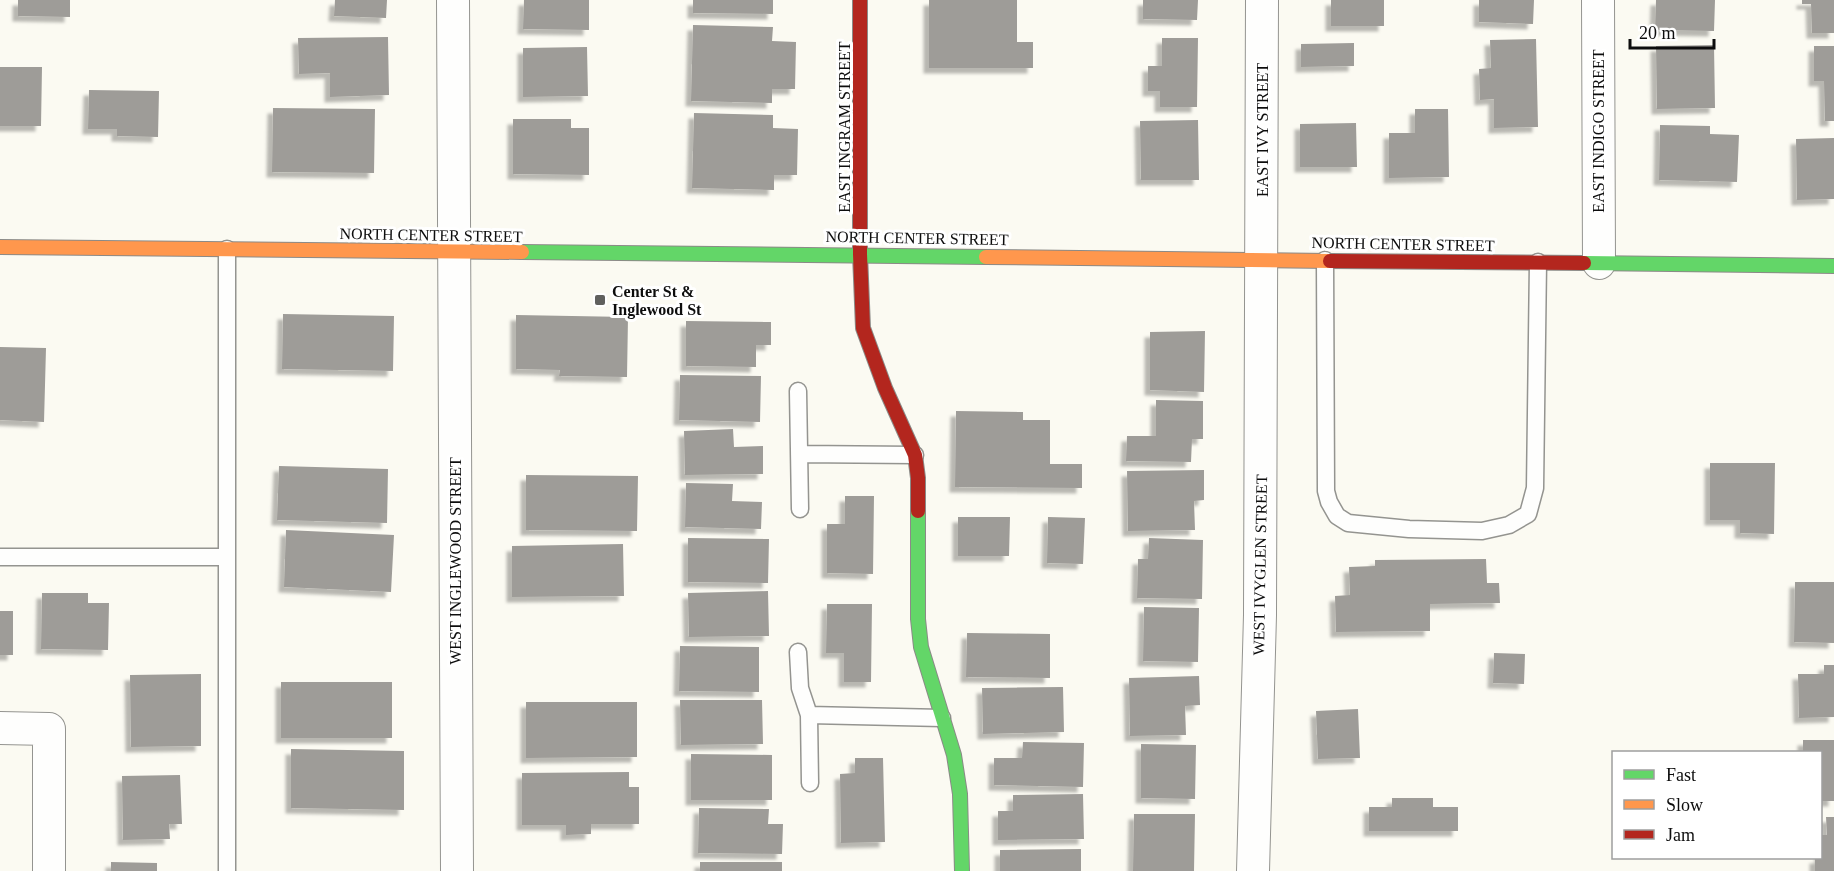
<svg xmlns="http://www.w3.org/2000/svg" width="1834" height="871" font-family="'Times New Roman',serif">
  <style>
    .building { fill: #9e9c98; filter: url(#shadow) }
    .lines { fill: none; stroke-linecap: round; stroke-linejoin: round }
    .lane-casing { stroke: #949490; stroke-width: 19 }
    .street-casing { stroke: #949490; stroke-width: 34 }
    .fast-casing { stroke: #8b8a87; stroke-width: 16 }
    .slow-casing { stroke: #8b8a87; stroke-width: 16 }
    .jam-casing { stroke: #8b8a87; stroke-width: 16 }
    .lane { stroke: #fefefd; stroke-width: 16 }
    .street { stroke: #fefefd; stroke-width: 32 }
    .fast { stroke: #63d668; stroke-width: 14 }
    .slow { stroke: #ff974d; stroke-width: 14 }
    .jam { stroke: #b3261e; stroke-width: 14 }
    .poi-dot { fill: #60605d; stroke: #fff; stroke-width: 2 }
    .labels { text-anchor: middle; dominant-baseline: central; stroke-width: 6; stroke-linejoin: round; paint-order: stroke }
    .street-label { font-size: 16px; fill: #0d0d0d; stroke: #fff }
    .poi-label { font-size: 16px; font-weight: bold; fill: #0d0d0d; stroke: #fff; text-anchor: start }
  </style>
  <defs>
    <filter id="shadow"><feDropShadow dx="-5.5" dy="5.5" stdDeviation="1.5" flood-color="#0004"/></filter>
  </defs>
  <rect width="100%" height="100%" fill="#fbfaf2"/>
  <!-- building -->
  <path class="building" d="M 18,0 L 70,0 L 70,17 L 18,16 Z
    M 335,0 L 387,0 L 386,18 L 334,16 Z
    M 524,0 L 589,0 L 589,30 L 523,29 Z
    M 693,0 L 773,0 L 773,14 L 693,13 Z
    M 929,0 L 1017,0 L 1017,42 L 1033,42 L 1033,68 L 929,68 Z
    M 1143,0 L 1198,0 L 1197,20 L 1143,19 Z
    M 1331,0 L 1384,0 L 1384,26 L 1331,26 Z
    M 1479,0 L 1534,0 L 1533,24 L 1479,22 Z
    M 1656,0 L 1715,0 L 1714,31 L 1655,30 Z
    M 1802,0 L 1834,0 L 1834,33 L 1812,33 L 1811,4 L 1802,4 Z
    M 693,25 L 773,27 L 772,41 L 796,42 L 795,89 L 772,89 L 772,103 L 691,101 Z
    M 388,37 L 389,95 L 330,97 L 330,73 L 299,74 L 298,38 Z
    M 1162,38 L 1198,38 L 1197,107 L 1160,107 L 1160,91 L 1148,91 L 1148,66 L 1162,66 Z
    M 1536,39 L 1538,127 L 1494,128 L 1494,99 L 1480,100 L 1479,69 L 1491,68 L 1490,40 Z
    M 1354,43 L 1354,66 L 1301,67 L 1301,44 Z
    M 1714,45 L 1715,108 L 1657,109 L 1656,46 Z
    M 1814,46 L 1834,46 L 1834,121 L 1825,121 L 1824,81 L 1814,81 Z
    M 587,47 L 588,96 L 523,97 L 523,48 Z
    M 0,67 L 42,67 L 41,126 L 0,126 Z
    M 89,90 L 159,91 L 158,137 L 117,136 L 117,129 L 88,129 Z
    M 273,108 L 375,109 L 374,173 L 272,172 Z
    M 1415,109 L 1448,109 L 1449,177 L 1389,178 L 1389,133 L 1415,133 Z
    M 694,113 L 773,115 L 773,128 L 798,129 L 797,175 L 774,175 L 774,190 L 692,188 Z
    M 513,119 L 571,119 L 571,128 L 589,128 L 589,175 L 513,174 Z
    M 1198,120 L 1199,180 L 1141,180 L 1140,121 Z
    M 1356,123 L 1357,167 L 1300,167 L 1300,124 Z
    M 1660,125 L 1710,126 L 1710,134 L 1739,135 L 1737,182 L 1659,180 Z
    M 1834,138 L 1834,199 L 1797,200 L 1796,139 Z
    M 283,314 L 394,316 L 393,371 L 282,369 Z
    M 516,315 L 628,317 L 627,377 L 559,376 L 560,370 L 516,369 Z
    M 686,321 L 771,322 L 771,345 L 756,345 L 756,367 L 686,366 Z
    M 1205,331 L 1204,392 L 1150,390 L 1150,332 Z
    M 0,347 L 46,348 L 44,422 L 0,420 Z
    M 680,375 L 761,376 L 760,422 L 679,420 Z
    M 1156,400 L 1203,401 L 1203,439 L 1192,439 L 1191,462 L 1126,461 L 1127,436 L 1156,436 Z
    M 956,411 L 1023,412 L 1023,420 L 1050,420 L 1050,464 L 1082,464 L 1082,488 L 955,487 Z
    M 733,429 L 734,447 L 763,446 L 763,474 L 685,475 L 684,431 Z
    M 1710,463 L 1775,463 L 1774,534 L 1740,533 L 1740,520 L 1710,520 Z
    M 279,466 L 388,469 L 387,523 L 277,520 Z
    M 1204,470 L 1204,500 L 1194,501 L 1195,530 L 1128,531 L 1127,471 Z
    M 526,475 L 638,476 L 637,531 L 526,530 Z
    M 686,483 L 733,484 L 732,501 L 762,502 L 761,529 L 685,527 Z
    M 845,496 L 874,496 L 873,574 L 827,573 L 827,524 L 845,524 Z
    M 958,517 L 1010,517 L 1009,556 L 958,556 Z
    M 1048,517 L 1085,518 L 1083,564 L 1047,563 Z
    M 286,530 L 394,535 L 391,592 L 284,587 Z
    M 688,538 L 769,539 L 768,583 L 688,582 Z
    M 1149,538 L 1203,540 L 1202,599 L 1137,598 L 1138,559 L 1148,559 Z
    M 623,544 L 624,596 L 512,597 L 512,546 Z
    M 1486,559 L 1487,583 L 1499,583 L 1500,603 L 1430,604 L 1430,631 L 1336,632 L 1335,596 L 1350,595 L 1349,567 L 1375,566 L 1375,560 Z
    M 1795,582 L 1834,582 L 1834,643 L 1794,642 Z
    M 768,591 L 769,636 L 689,637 L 688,593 Z
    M 42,593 L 88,593 L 88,603 L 109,603 L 108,650 L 41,649 Z
    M 827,604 L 872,604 L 871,682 L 844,682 L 844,653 L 826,653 Z
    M 1144,607 L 1199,608 L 1198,662 L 1143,661 Z
    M 0,611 L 13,611 L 13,655 L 0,655 Z
    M 967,633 L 1050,634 L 1050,678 L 966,677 Z
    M 680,646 L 759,647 L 759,692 L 679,691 Z
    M 1494,653 L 1525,654 L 1524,684 L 1493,683 Z
    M 1824,665 L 1834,665 L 1834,717 L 1799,718 L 1798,674 L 1824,674 Z
    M 201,674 L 201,746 L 131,747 L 130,675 Z
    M 1199,676 L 1200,705 L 1185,706 L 1186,735 L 1130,736 L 1129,678 Z
    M 281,682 L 392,682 L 392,738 L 281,738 Z
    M 1063,687 L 1064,732 L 983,734 L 982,688 Z
    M 680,700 L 762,700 L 763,744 L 681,745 Z
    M 526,702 L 637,702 L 637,757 L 526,758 Z
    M 1358,709 L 1360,758 L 1318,759 L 1316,711 Z
    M 1803,740 L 1834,740 L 1834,801 L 1820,801 L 1820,752 L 1803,752 Z
    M 1023,742 L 1084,743 L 1083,787 L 994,785 L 994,758 L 1022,758 Z
    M 1141,744 L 1196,745 L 1195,799 L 1141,798 Z
    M 291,749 L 404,751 L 404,810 L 291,808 Z
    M 691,754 L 772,755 L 772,800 L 691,800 Z
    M 855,758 L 883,758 L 885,842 L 841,843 L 840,774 L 855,773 Z
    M 629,772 L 629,787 L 639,787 L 639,824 L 591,824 L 591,834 L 566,835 L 566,825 L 522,825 L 522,773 Z
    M 180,775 L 182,824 L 169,824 L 170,839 L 123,840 L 122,776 Z
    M 1083,794 L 1084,839 L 998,840 L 998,811 L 1013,811 L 1013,795 Z
    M 1392,798 L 1433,798 L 1433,807 L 1458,807 L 1458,831 L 1369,831 L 1369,807 L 1392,807 Z
    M 699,808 L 769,809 L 768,824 L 783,824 L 782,854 L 698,853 Z
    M 1134,814 L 1195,814 L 1194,871 L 1133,871 Z
    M 1826,817 L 1834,817 L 1834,871 L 1815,871 L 1815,858 L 1820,858 L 1820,835 L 1827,835 Z
    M 1081,849 L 1081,871 L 1000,871 L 1000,850 Z
    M 111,862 L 157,863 L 157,871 L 111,871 Z
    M 700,862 L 782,862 L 782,871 L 700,871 Z"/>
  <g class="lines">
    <defs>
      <path id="lane" d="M 1325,260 L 1326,491 L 1329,502 L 1337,516 L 1348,523 L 1409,529 L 1482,531 L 1509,525 L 1528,514 L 1535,488 L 1538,262
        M 798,391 L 800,509
        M 799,454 L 915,455
        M 0,557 L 227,557
        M 798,652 L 800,688 L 809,715 L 810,783
        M 809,715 L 942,718
        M 227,871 L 227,249"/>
      <path id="street" d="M 453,0 L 457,871
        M 1598,0 L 1599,263
        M 0,728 L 49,729 L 49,871
        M 1253,871 L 1260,615 L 1262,0"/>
      <path id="fast" d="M 522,252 L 986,257
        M 1584,263 L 1834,266
        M 918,511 L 918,619 L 921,647 L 954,755 L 960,794 L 962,871"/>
      <path id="slow" d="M 0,247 L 522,252
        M 986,257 L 1330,261"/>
      <path id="jam" d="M 860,0 L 860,254 L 863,328 L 885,388 L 915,455 L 918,478 L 918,511
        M 1330,261 L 1584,263"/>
    </defs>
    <!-- lane casing -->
    <use href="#lane" class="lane-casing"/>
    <!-- street casing -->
    <use href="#street" class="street-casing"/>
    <!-- fast casing -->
    <use href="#fast" class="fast-casing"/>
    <!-- slow casing -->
    <use href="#slow" class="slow-casing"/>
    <!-- jam casing -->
    <use href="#jam" class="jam-casing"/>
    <!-- lane -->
    <use href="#lane" class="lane"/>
    <!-- street -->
    <use href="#street" class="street"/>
    <!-- fast -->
    <use href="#fast" class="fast"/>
    <!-- slow -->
    <use href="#slow" class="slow"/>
    <!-- jam -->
    <use href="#jam" class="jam"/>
  </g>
  <!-- markers -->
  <rect class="poi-dot" x="594" y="294" width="12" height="12" rx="3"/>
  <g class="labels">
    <!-- street labels -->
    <g class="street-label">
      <text transform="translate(844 127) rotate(-90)">EAST INGRAM STREET</text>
      <text transform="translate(1262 130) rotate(-90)">EAST IVY STREET</text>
      <text transform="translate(1598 131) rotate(-90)">EAST INDIGO STREET</text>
      <text transform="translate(431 235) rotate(1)">NORTH CENTER STREET</text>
      <text transform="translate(917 238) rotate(1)">NORTH CENTER STREET</text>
      <text transform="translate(1403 244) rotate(1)">NORTH CENTER STREET</text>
      <text transform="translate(455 561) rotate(-90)">WEST INGLEWOOD STREET</text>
      <text transform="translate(1260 565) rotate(-89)">WEST IVYGLEN STREET</text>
    </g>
    <!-- poi labels -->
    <g class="poi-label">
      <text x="612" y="291">Center St &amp;<tspan x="612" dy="18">Inglewood St</tspan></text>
    </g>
  </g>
  <!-- legend -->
  <rect x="1612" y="751" width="210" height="108" fill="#ffffff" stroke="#9e9e9e" stroke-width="1.5"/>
  <rect x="1624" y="770" width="30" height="9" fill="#63d668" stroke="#9e9e9e" stroke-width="1.5"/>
  <text x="1666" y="781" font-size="18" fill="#0d0d0d">Fast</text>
  <rect x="1624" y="800" width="30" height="9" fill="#ff974d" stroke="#9e9e9e" stroke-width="1.5"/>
  <text x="1666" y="811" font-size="18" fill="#0d0d0d">Slow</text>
  <rect x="1624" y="830" width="30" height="9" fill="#b3261e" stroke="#9e9e9e" stroke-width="1.5"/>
  <text x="1666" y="841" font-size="18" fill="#0d0d0d">Jam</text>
  <!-- scale -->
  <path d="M1630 39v9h84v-9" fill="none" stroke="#0d0d0d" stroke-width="3"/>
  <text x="1639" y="39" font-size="18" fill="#0d0d0d" stroke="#ffffff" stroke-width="4.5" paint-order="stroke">20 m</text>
</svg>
